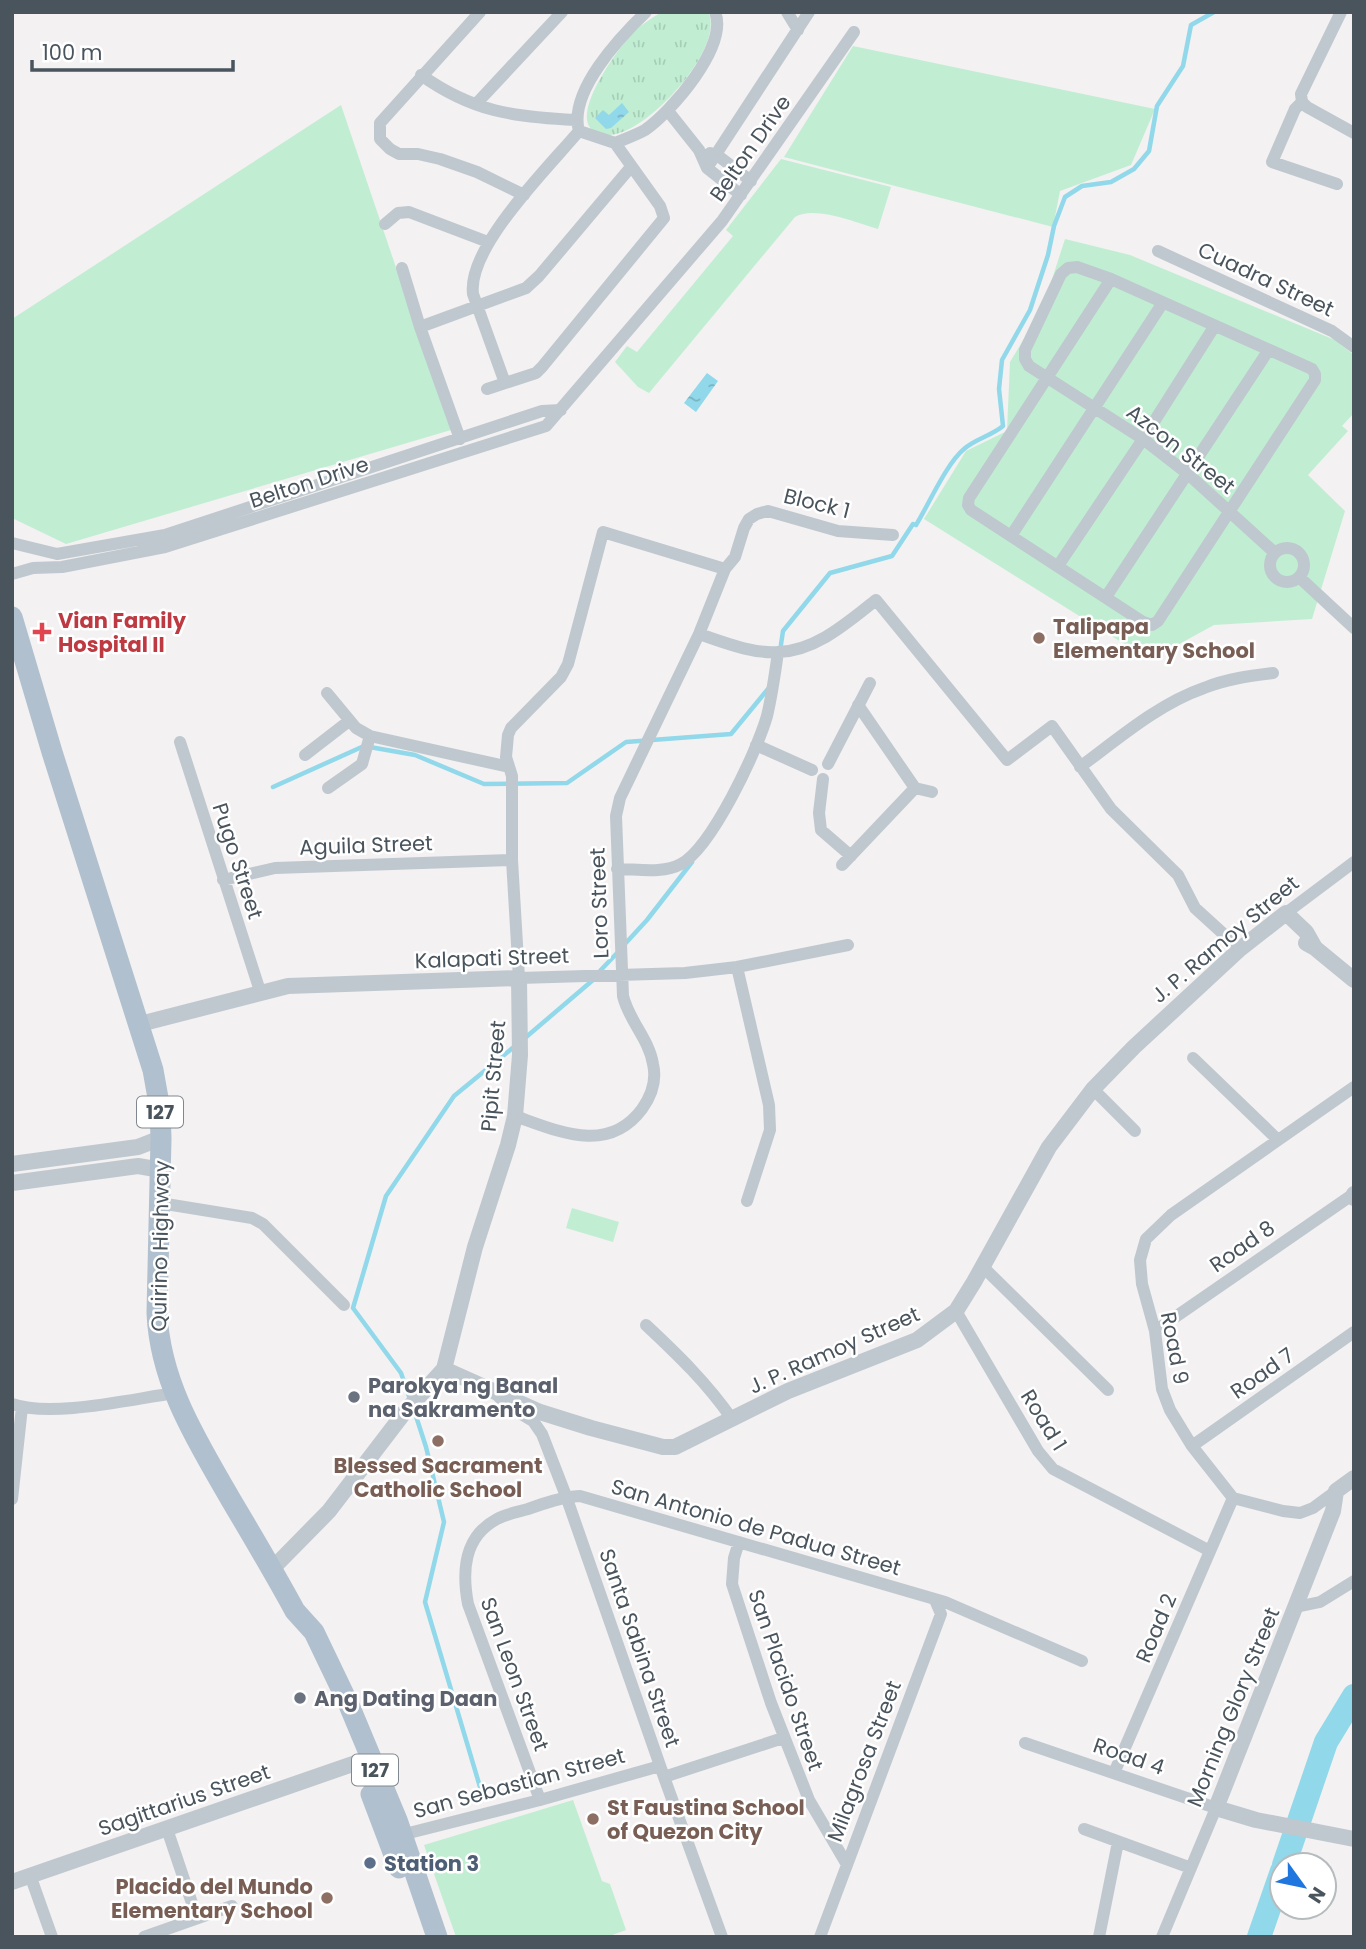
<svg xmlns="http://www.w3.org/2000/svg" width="1366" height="1949" font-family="Poppins,sans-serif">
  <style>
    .grass { fill: #c1eed2 }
    .park { fill: url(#park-tufts) }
    .water { fill: url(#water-ripples) }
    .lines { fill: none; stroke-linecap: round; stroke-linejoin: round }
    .stream { stroke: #90d8ea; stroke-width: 4.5 }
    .river { stroke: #90d8ea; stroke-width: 24 }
    .minor { stroke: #bfc8cf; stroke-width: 12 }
    .tertiary { stroke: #bfc8cf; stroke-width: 16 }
    .primary { stroke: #b1c0ce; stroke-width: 21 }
    .health-dot { fill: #e0444e; stroke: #fff; stroke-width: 2.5 }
    .education-dot { fill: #8d6e63; stroke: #fff; stroke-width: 2.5 }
    .worship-dot { fill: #6b7280; stroke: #fff; stroke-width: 2.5 }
    .service-dot { fill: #5c6f8a; stroke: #fff; stroke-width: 2.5 }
    .labels { text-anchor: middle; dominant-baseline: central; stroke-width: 5; stroke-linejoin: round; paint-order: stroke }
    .shield { fill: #fff; stroke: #80878e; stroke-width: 2 }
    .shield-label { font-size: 19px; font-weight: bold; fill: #49545d }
    .street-label { font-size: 21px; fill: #49545d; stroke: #fff }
    .health-label { font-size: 21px; font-weight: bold; fill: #be3a42; stroke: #fff; text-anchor: start }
    .education-label { font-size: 21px; font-weight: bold; fill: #785e54; stroke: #fff; text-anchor: start }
    .worship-label { font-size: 21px; font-weight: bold; fill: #5b616d; stroke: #fff; text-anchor: start }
    .service-label { font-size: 21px; font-weight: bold; fill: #4e5e75; stroke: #fff; text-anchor: start }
  </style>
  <defs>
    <pattern id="park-tufts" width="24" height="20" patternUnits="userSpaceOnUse" patternTransform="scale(1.75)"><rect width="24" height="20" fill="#c1eed2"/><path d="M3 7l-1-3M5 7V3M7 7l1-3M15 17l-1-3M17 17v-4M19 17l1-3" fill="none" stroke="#a7ceb7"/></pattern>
    <pattern id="water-ripples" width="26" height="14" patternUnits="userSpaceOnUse" patternTransform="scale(1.75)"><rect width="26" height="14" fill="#90d8ea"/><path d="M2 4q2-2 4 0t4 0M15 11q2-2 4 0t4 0" fill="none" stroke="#78b2c1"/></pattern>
  </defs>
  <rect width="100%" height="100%" fill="#f3f1f1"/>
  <!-- grass -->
  <path class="grass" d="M 853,46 L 1155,109 L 1131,165 L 1060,191 L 1053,227 L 784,157 Z
    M 341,105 L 451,430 L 66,544 L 12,518 L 12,319 Z
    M 781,159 L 891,187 L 878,229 C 857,223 814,205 795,217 L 649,393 L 638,387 L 615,362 L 627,346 L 637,352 L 733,236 L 726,230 Z
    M 1065,239 L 1130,255 L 1335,340 L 1354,355 L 1354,413 L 1342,426 L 1348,431 L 1308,475 L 1345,511 L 1312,619 L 1214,625 L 1150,660 L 924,519 L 966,451 L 1007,431 L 1010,362 L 1043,307 Z
    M 572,1208 L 619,1222 L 613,1242 L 566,1228 Z
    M 573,1800 L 602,1881 L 610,1884 L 626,1930 L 607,1937 L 456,1937 L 424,1845 Z"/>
  <!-- park -->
  <path class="park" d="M 661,12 L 708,12 C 727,47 644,138 607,135 C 556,132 617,50 631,35 C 639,26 651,19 661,12 Z"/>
  <!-- water -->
  <path class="water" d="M 622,103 L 629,112 L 611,128 L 606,129 L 595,118 L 603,110 L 609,115 Z
    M 707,373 L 718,381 L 696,412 L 684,403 Z"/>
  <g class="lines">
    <!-- stream -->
    <path class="stream" d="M 916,525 C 929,504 946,464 964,449 C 975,439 991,436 1003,426 L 999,389 L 1002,360 L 1030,310 L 1048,255 L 1054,226 L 1065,197 L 1082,186 L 1111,182 L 1134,169 L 1149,151 L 1157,106 L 1183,66 L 1191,25 L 1214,12
      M 780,651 L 783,631 L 830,573 L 892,556 L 913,524
      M 273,787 L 364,746 L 415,755 L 484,784 L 567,783 L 626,742 L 731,734 L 768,689
      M 624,945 L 647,920 L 692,862
      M 598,973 L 619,951
      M 525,1038 L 593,980
      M 410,1399 L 401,1373 L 353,1308 L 386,1196 L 454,1096 L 515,1046
      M 414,1410 L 426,1447 L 444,1522 L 425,1602 L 483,1797"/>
    <!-- river -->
    <path class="river" d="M 1284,1865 L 1326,1742 L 1354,1696
      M 1259,1937 L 1282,1871"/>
    <!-- minor -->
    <path class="minor" d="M 480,12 L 380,123 L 380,139 L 390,149 L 399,154 L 418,154 L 440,159 L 477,172 L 524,195
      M 646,12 C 620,37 568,92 579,131 L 615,143 C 625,139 636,135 645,130 C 671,112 729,46 715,12
      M 787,12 L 798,30
      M 421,75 C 473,112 514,117 576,120
      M 1302,102 L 1307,107 L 1354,133
      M 476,104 L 562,12
      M 668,111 L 699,150 L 707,168 L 741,195
      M 710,153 L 717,155 L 751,181
      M 707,168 L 809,12
      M 1337,184 L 1272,162 L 1295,109 L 1302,102 L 1301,94 L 1341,12
      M 385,224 L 398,213 L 409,212 L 488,242
      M 1158,251 L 1332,331 L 1354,347
      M 402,268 L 420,327 L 460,439
      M 1111,279 L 969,498 L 968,505 L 971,510 L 1143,622 L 1152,625 L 1158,621 L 1315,380 L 1315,374 L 1312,369 L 1111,279 L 1077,267 L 1068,268 L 1061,274 L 1025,350 L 1025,359 L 1029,366 L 1143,439 L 1188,474 L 1275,553
      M 420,327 L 526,288 L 539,276 L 630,168
      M 505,383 L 473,294 C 467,247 549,167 579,131
      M 487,389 L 536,373 L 542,367 L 664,218 L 660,206 L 615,143
      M 1011,536 L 1162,304
      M 12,543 L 57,554 L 165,535 L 542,411 L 561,410
      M1270 565a17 17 0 1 1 34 0a17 17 0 1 1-34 0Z
      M 1058,566 L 1143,439 L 1214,327
      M 725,569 L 603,532 L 568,664 L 561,677 L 511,728 L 508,735 L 506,757 L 512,776 L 512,860 L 519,978 L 685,973 L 737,967 L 848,945
      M 12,574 L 33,568 L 62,567 L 165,547 L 546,426 L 722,221 L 854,32
      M 1299,577 L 1354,628
      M 1106,597 L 1268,351
      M 699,634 C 723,642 752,654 778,652 C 816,651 848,622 876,600 L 1007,760 L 1052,726 L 1111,809 L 1178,875 L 1195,908 L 1240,949
      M 327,693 L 356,728 L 370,736 L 509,767
      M 858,705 L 915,788 L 932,792
      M 180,742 L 260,991
      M 756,745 L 812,770
      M 305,755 L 349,721
      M 828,764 L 870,683
      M 1080,767 C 1118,739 1158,704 1204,688 C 1226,679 1249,676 1273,673
      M 823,779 L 819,813 L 821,830 L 851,856
      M 328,788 L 362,764 L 370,736
      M 842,865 L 915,788
      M 617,869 C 637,869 663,874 681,864 C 712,847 757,751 767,716 C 772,695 775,674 778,652
      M 223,880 L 275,868 L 512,860
      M 1286,913 L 1354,862
      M 737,967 L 769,1105 L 770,1130 L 747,1201
      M 1193,1058 L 1277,1139
      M 1093,1089 L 1135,1131
      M 515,1116 C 558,1131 608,1155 642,1109 C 652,1095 657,1081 653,1064 C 649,1039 629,1021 623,996 L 616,816 L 620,798 L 699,634 L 725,569 L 735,557 L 744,528 L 749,519 L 757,514 L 768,511 L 838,531 L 893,535
      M 160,1203 L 252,1218 L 263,1224 L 344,1305
      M 982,1266 L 1108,1390
      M 956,1311 L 1038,1451 L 1053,1469 L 1210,1551
      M 646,1325 C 678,1355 707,1383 732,1419
      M 1155,1331 L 1352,1195
      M 497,1395 L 508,1406 L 533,1421 L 542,1434 L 566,1496 L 664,1777 L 722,1937
      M 12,1404 C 52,1418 131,1399 175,1393
      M 1192,1446 L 1354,1332
      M 1336,1491 L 1313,1508 L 1300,1513 L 1283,1511 L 1233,1498 L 1192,1446 L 1170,1410 L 1162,1389 L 1155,1331 L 1142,1284 L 1140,1260 L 1146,1239 L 1171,1215 L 1354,1087
      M 12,1499 L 22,1407
      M 739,1542 L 734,1558 L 732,1584 L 771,1703 L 809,1800 L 846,1863
      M 1296,1607 L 1320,1602 L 1354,1581
      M 1025,1743 L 1216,1808 L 1162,1937
      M 1114,1773 L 1233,1498
      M 664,1777 L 783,1738
      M 540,1800 L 468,1604 C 462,1572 463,1537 497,1519 C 506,1514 518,1512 528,1509 C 545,1503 562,1497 580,1496 L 945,1602 L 1082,1661
      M 167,1829 L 197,1918
      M 1084,1829 L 1191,1868
      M 397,1836 L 540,1800 L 660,1766
      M 30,1875 L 52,1937
      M 144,1937 L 232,1906
      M 820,1937 L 941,1614 L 935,1600
      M 1099,1937 L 1118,1842"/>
    <!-- tertiary -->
    <path class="tertiary" d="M 1306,943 L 1315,948 L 1354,980
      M 140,1024 L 288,986 L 519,978 L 520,1055 L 515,1116 L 508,1145 L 475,1247 L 444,1369
      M 12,1164 L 138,1147 L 161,1138
      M 12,1183 L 138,1166 L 161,1170
      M 1354,1194 L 1354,1198
      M 444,1369 L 540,1412 L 591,1428 L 663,1447 L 675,1447 L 788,1391 L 917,1340 L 956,1311 L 974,1282 L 1049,1147 L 1093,1089 L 1134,1047 L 1240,949 L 1286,913 L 1306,932 L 1315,948
      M 1354,1478 L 1336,1491 L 1333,1511 L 1216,1808 L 1256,1820 L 1354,1839
      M 272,1569 L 329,1511 L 404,1413 L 444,1369
      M 12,1882 L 370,1758"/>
    <!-- primary -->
    <path class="primary" d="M 12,617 L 52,752 L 153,1070 L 160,1109 L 161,1138 L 157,1313 C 160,1383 197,1441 231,1500 C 253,1537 275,1574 295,1611 L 314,1632 L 349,1705 L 397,1820 L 437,1937
      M 371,1794 L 399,1868"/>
  </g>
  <!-- markers -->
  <path class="health-dot" d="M38.5 621.5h7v7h7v7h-7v7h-7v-7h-7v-7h7z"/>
  <g class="education-dot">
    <circle cx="1039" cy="638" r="7"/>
    <circle cx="438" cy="1441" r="7"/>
    <circle cx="593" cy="1819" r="7"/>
    <circle cx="327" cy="1898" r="7"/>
  </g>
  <g class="worship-dot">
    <circle cx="354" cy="1397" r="7"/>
    <circle cx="300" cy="1698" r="7"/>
  </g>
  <circle class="service-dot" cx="370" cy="1863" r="7"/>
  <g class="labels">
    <!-- shield labels -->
    <g class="shield">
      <rect x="137" y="1096.5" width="46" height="31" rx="5"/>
      <rect x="352" y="1754.5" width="46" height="31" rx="5"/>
    </g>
    <g class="shield-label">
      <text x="160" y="1112">127</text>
      <text x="375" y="1770">127</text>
    </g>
    <!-- street labels -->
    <g class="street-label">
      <text transform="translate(750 148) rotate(-55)">Belton Drive</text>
      <text transform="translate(1266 279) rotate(25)">Cuadra Street</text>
      <text transform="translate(1181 449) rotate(38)">Azcon Street</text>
      <text transform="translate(309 482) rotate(-18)">Belton Drive</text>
      <text transform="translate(817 503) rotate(14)">Block 1</text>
      <text transform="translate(366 845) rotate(-2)">Aguila Street</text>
      <text transform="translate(238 861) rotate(72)">Pugo Street</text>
      <text transform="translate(599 903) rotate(-92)">Loro Street</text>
      <text transform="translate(1225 939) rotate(-40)">J. P. Ramoy Street</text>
      <text transform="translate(492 958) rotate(-2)">Kalapati Street</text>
      <text transform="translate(493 1076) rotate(-85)">Pipit Street</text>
      <text transform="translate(160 1246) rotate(-89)">Quirino Highway</text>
      <text transform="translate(1242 1246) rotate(-35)">Road 8</text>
      <text transform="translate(1175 1348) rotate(79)">Road 9</text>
      <text transform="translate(834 1350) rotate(-24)">J. P. Ramoy Street</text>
      <text transform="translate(1262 1373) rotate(-35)">Road 7</text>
      <text transform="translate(1044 1420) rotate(58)">Road 1</text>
      <text transform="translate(756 1527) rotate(16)">San Antonio de Padua Street</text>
      <text transform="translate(1156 1628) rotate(-67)">Road 2</text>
      <text transform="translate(640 1648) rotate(71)">Santa Sabina Street</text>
      <text transform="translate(515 1674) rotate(70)">San Leon Street</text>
      <text transform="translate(786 1680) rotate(71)">San Placido Street</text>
      <text transform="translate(1233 1707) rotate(-68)">Morning Glory Street</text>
      <text transform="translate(1129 1756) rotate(19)">Road 4</text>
      <text transform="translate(864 1761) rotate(-69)">Milagrosa Street</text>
      <text transform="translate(519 1783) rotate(-15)">San Sebastian Street</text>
      <text transform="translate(184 1800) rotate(-19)">Sagittarius Street</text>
    </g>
    <!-- health labels -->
    <g class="health-label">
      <text x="58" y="620">Vian Family<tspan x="58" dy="24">Hospital II</tspan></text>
    </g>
    <!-- education labels -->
    <g class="education-label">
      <text x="1053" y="626">Talipapa<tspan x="1053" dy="24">Elementary School</tspan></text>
      <text x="438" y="1465" text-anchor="middle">Blessed Sacrament<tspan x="438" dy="24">Catholic School</tspan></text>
      <text x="607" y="1807">St Faustina School<tspan x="607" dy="24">of Quezon City</tspan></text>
      <text x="313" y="1886" text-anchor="end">Placido del Mundo<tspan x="313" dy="24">Elementary School</tspan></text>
    </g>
    <!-- worship labels -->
    <g class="worship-label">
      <text x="368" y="1385">Parokya ng Banal<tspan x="368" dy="24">na Sakramento</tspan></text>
      <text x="314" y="1698">Ang Dating Daan</text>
    </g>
    <!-- service labels -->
    <g class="service-label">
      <text x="384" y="1863">Station 3</text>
    </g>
  </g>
  <!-- border -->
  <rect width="1366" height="1949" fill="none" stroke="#49545d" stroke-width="28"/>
  <!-- north arrow -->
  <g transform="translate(1303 1886) rotate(123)"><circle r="33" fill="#ffffff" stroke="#b6bbbe" stroke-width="2"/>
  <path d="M0-5L12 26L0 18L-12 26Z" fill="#1f76de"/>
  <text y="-10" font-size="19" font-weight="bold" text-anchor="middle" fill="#49545d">N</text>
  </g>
  <!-- scale -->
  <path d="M32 60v10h201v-10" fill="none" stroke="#49545d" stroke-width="3.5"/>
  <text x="42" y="60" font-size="21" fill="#49545d" stroke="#ffffff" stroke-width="5" paint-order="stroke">100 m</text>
</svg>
